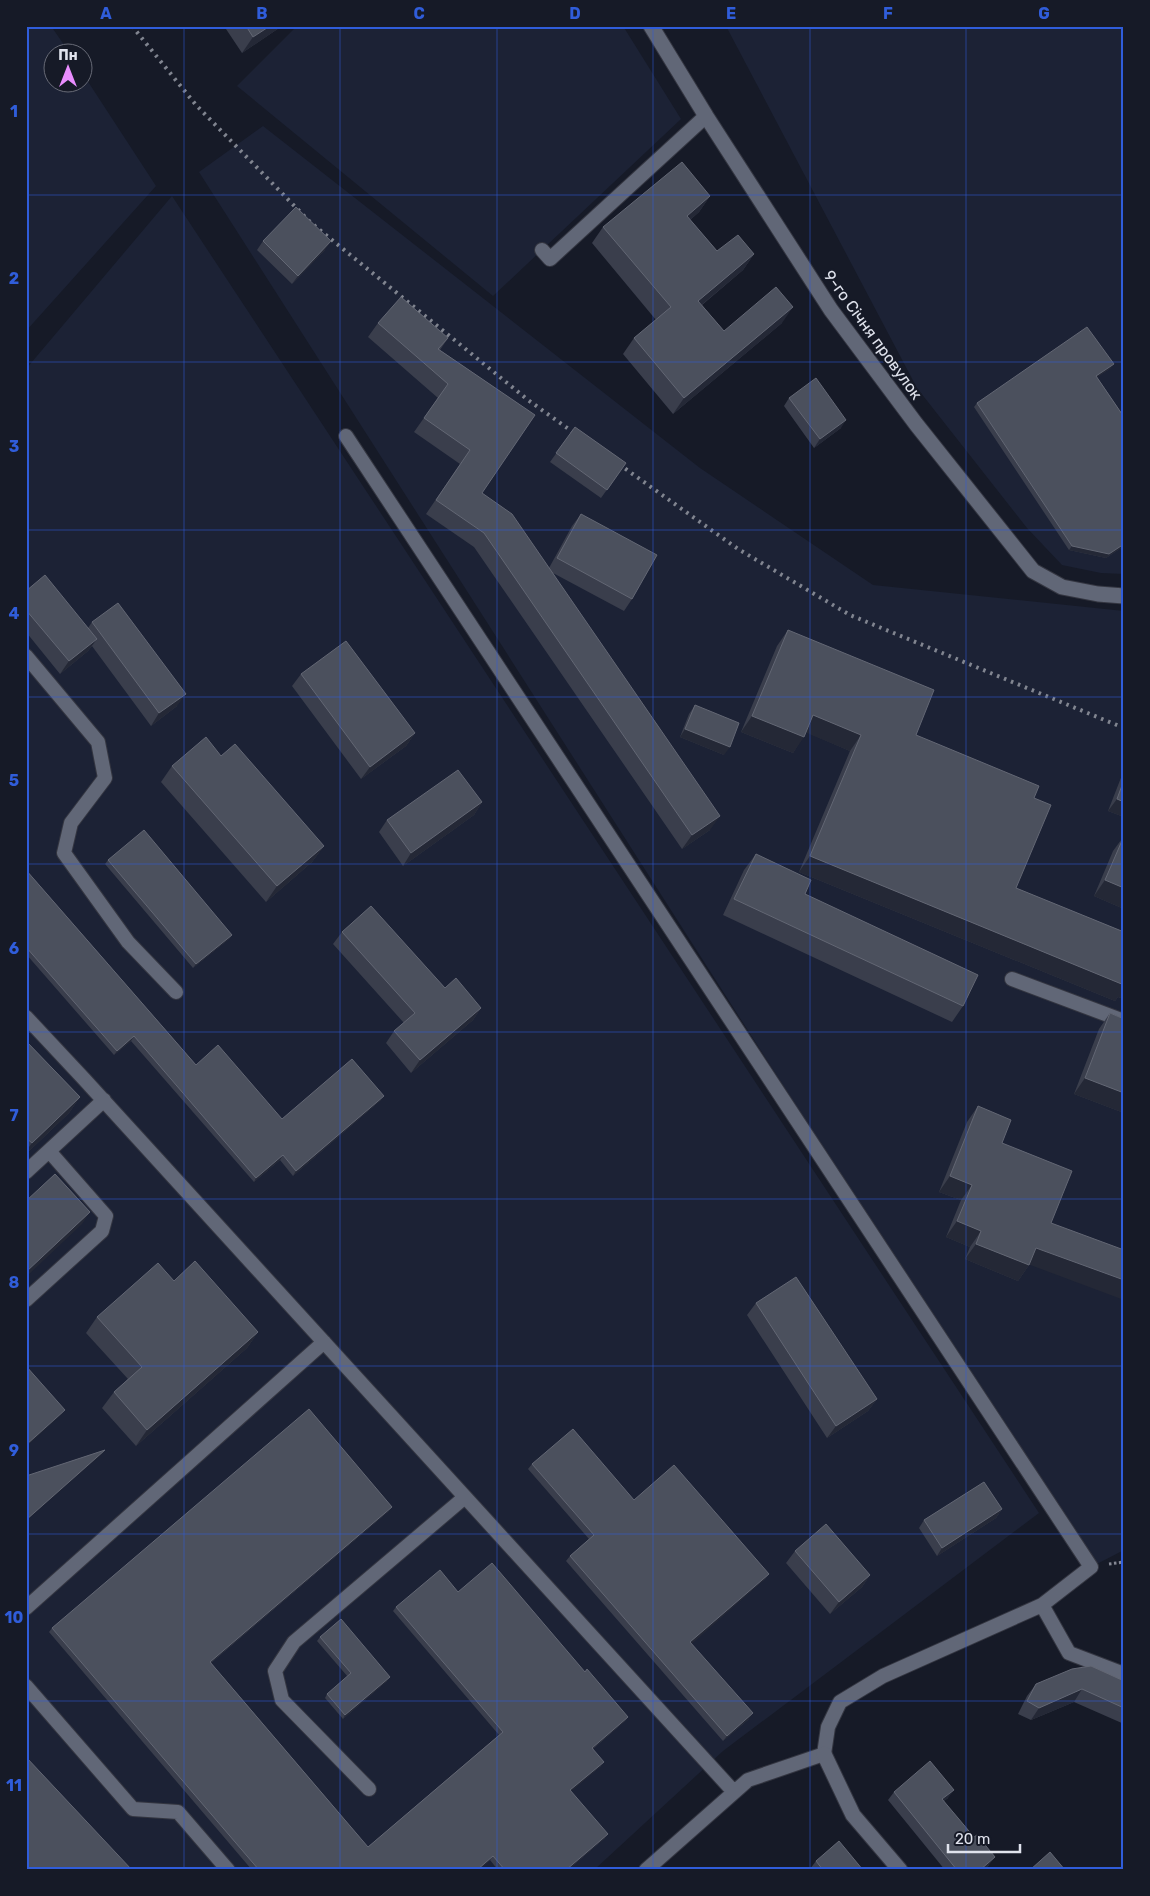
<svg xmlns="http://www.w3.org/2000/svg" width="1150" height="1896" font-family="Rubik,sans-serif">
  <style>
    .built { fill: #1c2235 }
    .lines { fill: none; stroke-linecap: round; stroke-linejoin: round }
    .lane-casing { stroke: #343641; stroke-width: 16 }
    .street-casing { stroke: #343641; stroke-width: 17 }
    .secondary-casing { stroke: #343641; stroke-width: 17 }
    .path { stroke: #858894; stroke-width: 3; stroke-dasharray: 2.5 2.5; stroke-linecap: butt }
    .lane { stroke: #616777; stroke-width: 14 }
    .street { stroke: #616777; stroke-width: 15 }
    .secondary { stroke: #616777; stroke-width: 15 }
    .rail { stroke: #818590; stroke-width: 4; stroke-dasharray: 2.5 5; stroke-linecap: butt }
    .wall { fill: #3a3e4c }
    .shaded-wall { fill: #242836 }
    .building { fill: #4b505d; stroke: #636774 }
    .grid { fill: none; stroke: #305dda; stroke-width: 1; stroke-opacity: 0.55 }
    .labels { text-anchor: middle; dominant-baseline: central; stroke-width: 4; stroke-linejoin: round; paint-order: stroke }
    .street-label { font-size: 16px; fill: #e0e3ed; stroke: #161a27 }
    .neatline { fill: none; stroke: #305dda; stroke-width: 2 }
    .grid-label { font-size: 16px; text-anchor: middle; font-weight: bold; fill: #305dda }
  </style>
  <rect width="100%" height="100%" fill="#161a27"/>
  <!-- built -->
  <path class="built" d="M 26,26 L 51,26 L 69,52 L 52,52 L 52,82 L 82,82 L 83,74 L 156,186 L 26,331 Z
    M 297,26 L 623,26 L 681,119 L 493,296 L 237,86 Z
    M 726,26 L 1124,26 L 1124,574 L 1101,573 L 1062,565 L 1027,528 L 917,388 Z
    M 263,126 L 700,468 L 873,585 L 1124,611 L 1124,1550 L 1091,1567 L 199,172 Z
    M 172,196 L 1039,1513 L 723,1751 L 594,1870 L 26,1870 L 26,369 Z"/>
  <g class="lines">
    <defs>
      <path id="lane" d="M 542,250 L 550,259 L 706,116
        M 346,436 L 1091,1567 L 1042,1605 L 883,1676 L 840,1702 L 828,1727 L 824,1754 L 748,1780 L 646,1870
        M 26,656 L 98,742 L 105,778 L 71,823 L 64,853 L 128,942 L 176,992
        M 1012,979 L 1124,1021
        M 26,1017 L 84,1079 L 734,1792
        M 26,1172 L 104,1100
        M 26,1300 L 102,1231 L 106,1216 L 49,1151
        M 1042,1605 L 1069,1653 L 1124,1674
        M 26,1608 L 324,1342
        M 26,1686 L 133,1809 L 178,1812 L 228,1870
        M 369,1789 L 282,1700 L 275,1671 L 294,1642 L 465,1497"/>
      <path id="street" d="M 824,1754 L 853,1815 L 900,1870"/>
      <path id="secondary" d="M 651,26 L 706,116 L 831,310 L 916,424 L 1033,571 L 1062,587 L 1098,594 L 1124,596"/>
    </defs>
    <!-- lane casing -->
    <use href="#lane" class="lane-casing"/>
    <!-- street casing -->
    <use href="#street" class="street-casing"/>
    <!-- secondary casing -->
    <use href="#secondary" class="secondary-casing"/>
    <!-- path -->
    <path class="path" d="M 1109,1564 L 1124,1562"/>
    <!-- lane -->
    <use href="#lane" class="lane"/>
    <!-- street -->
    <use href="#street" class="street"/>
    <!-- secondary -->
    <use href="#secondary" class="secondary"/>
    <!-- rail -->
    <path class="rail" d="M 132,26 L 196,105 L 310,222 L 528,400 L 584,440
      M 613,460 L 738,549 L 850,615 L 1124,728"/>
  </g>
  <!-- wall -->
  <path class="wall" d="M 224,26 L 282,26 L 242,53 Z
    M 710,196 L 699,212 L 690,220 L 717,251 L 754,254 L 743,270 L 702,305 L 724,331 L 782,323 L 673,414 L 623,354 L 634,338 L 656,320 L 592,243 L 603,227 Z
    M 263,241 L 325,250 L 292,284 L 257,250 Z
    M 378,323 L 448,338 L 440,350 L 535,415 L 482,493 L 549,568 L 572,526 L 581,514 L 632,599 L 624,611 L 553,573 L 710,830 L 682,849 L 474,547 L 426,514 L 460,464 L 414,432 L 438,398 L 368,337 Z
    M 1111,368 L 1097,377 L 1124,417 L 1124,546 L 1106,558 L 1069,550 L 974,407 L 977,403 Z
    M 789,398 L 841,428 L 814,448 L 784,406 Z
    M 575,427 L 626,463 L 601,498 L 550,462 Z
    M 26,591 L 88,628 L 92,622 L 177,706 L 151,726 L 92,646 L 88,651 L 60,674 L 26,632 Z
    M 788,630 L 916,735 L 1034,798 L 1016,888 L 1124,932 L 1124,999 L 1118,997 L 1115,1001 L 799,872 L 850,751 L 806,732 L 793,753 L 741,732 L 777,646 Z
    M 301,674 L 415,733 L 406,746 L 361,779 L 292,686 Z
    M 695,705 L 724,755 L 680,737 L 689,714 Z
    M 221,756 L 324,846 L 312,862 L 266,902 L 161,782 L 172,766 Z
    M 1124,770 L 1124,817 L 1108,811 Z
    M 482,802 L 474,815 L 403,866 L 379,832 L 387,820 Z
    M 1124,836 L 1124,909 L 1094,896 L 1113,851 Z
    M 756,854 L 805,894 L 963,1006 L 952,1022 L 723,915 L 744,870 Z
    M 108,860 L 232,935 L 229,939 L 193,968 L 105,864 Z
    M 26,870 L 196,1065 L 282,1119 L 381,1100 L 293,1176 L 280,1160 L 254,1182 L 131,1041 L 114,1055 L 26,954 Z
    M 342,932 L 445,988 L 481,1008 L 473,1020 L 411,1073 L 386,1043 L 394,1031 L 404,1023 L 333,944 Z
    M 1110,1013 L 1124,1019 L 1124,1113 L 1074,1094 L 1099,1029 Z
    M 26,1041 L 80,1097 L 69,1113 L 26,1154 Z
    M 978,1106 L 1002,1143 L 1029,1265 L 1018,1281 L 965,1259 L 970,1247 L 946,1237 L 961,1200 L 939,1192 L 967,1122 Z
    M 174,1281 L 258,1332 L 247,1348 L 136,1446 L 102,1408 L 114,1392 L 128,1379 L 86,1333 L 97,1317 Z
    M 756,1303 L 877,1399 L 868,1411 L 827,1438 L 747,1315 Z
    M 532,1464 L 634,1500 L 769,1574 L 765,1579 L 691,1643 L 749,1719 L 723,1741 L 566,1561 L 570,1556 L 589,1539 L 528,1469 Z
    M 1002,1509 L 996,1518 L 937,1556 L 919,1528 L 924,1520 Z
    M 389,1511 L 211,1663 L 368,1847 L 499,1735 L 393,1611 L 396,1607 L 458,1592 L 585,1672 L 628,1717 L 625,1721 L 593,1749 L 601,1766 L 571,1791 L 605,1838 L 568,1870 L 498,1870 L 490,1860 L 479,1870 L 252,1870 L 49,1632 L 52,1628 Z
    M 795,1551 L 870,1575 L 862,1587 L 830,1614 L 786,1563 Z
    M 320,1637 L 387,1681 L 343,1719 L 325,1698 L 327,1694 L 348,1677 L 317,1641 Z
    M 1124,1681 L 1124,1724 L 1074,1702 L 1031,1720 L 1018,1714 L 1027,1696 L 1036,1684 Z
    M 894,1792 L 948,1798 L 944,1801 L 989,1865 L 984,1870 L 945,1870 L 888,1800 Z
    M 816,1861 L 863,1870 L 810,1870 L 810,1869 Z"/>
  <!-- shaded-wall -->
  <path class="shaded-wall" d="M 270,26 L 282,26 L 242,53 L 253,37 Z
    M 710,196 L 699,212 L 676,232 L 687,216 Z
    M 331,241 L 325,250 L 292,284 L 298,276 Z
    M 754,254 L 743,270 L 687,317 L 698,301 Z
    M 793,307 L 782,323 L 673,414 L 684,398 Z
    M 1114,364 L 1111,368 L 1093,380 L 1096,376 Z
    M 846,420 L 841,428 L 814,448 L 820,439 Z
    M 1124,544 L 1124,546 L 1106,558 L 1069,550 L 1072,546 Z
    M 97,639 L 88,651 L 60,674 L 69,661 Z
    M 186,694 L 177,706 L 151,726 L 159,713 Z
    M 813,715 L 861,735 L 850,751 L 802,731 Z
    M 752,716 L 804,737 L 793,753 L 741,732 Z
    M 685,729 L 730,747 L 724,755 L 680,737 Z
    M 415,733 L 406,746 L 361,779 L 370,767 Z
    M 1117,799 L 1124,802 L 1124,817 L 1108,811 Z
    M 482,802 L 474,815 L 403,866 L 411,853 Z
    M 720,816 L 710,830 L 682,849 L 692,835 Z
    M 324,846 L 312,862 L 266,902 L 277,886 Z
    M 810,856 L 1124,985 L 1124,999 L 1118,997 L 1115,1001 L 799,872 Z
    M 1105,880 L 1124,888 L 1124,909 L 1094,896 Z
    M 232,935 L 229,939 L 193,968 L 196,964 Z
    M 481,1008 L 473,1020 L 411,1073 L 420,1060 Z
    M 134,1036 L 131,1041 L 114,1055 L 117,1051 Z
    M 1085,1078 L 1124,1093 L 1124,1113 L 1074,1094 Z
    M 384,1096 L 381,1100 L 293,1176 L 296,1171 Z
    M 80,1097 L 69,1113 L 26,1154 L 26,1151 L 32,1143 Z
    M 283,1155 L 280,1160 L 254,1182 L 256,1178 Z
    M 950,1176 L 972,1185 L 961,1200 L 939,1192 Z
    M 90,1212 L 82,1224 L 26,1277 L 26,1272 Z
    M 957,1221 L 981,1231 L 970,1247 L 946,1237 Z
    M 976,1244 L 1029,1265 L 1018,1281 L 965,1259 Z
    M 1036,1248 L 1124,1280 L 1124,1300 L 1025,1263 Z
    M 258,1332 L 247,1348 L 136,1446 L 147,1430 Z
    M 877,1399 L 868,1411 L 827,1438 L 836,1426 Z
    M 65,1410 L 62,1414 L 26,1447 L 26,1445 Z
    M 105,1450 L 102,1454 L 26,1521 L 26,1520 Z
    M 392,1507 L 389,1511 L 207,1666 L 210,1662 Z
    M 1002,1509 L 996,1518 L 937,1556 L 942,1548 Z
    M 769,1574 L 765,1579 L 687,1648 L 690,1642 Z
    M 870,1575 L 862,1587 L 830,1614 L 839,1602 Z
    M 390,1677 L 387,1681 L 343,1719 L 345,1715 Z
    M 1082,1689 L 1074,1702 L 1031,1720 L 1039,1708 Z
    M 753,1713 L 749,1719 L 723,1741 L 727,1736 Z
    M 628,1717 L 625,1721 L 589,1752 L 592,1748 Z
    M 604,1762 L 601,1766 L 567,1795 L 570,1790 Z
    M 954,1790 L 948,1798 L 936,1807 L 942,1799 Z
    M 608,1834 L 605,1838 L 568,1870 L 566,1870 Z
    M 493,1856 L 490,1860 L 479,1870 L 477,1870 Z
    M 995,1857 L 989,1865 L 984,1870 L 980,1870 Z"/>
  <!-- building -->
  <path class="building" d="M 246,26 L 270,26 L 253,37 Z
    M 682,162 L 710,196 L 687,216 L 717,251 L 738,235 L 754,254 L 698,301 L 724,331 L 776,287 L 793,307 L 684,398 L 634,338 L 671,307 L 603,227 Z
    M 296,207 L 331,241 L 298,276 L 263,241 Z
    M 401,297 L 448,338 L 438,349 L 535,415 L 482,493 L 512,514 L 720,816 L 692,835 L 484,533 L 436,500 L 470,450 L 424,418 L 448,384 L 378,323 Z
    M 1087,327 L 1114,364 L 1096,376 L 1124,417 L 1124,544 L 1109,554 L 1072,546 L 977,403 Z
    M 816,378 L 846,420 L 820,439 L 789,398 Z
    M 575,427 L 626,463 L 607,490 L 556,453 Z
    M 581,514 L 657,555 L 632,599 L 557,558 Z
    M 45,575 L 97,639 L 69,661 L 26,610 L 26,591 Z
    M 118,603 L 186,694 L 159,713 L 92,622 Z
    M 788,630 L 934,690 L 916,735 L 1039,786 L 1034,798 L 1051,805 L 1016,888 L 1124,932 L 1124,985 L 810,856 L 861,735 L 813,715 L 804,737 L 752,716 Z
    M 346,641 L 415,733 L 370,767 L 301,674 Z
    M 695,705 L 739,723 L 730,747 L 685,729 Z
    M 206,737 L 221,756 L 235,744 L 324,846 L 277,886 L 172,766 Z
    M 458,770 L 482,802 L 411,853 L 387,820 Z
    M 1124,780 L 1124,802 L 1117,799 Z
    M 144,830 L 232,935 L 196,964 L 108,860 Z
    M 1124,836 L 1124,888 L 1105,880 Z
    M 756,854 L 811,880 L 805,894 L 978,975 L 963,1006 L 734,899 Z
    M 26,870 L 196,1065 L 218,1045 L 282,1119 L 352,1059 L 384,1096 L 296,1171 L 283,1155 L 256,1178 L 134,1036 L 117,1051 L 26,947 Z
    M 371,906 L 445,988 L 456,978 L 481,1008 L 420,1060 L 394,1031 L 415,1013 L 342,932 Z
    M 1110,1013 L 1124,1019 L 1124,1093 L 1085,1078 Z
    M 26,1041 L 80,1097 L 32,1143 L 26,1138 Z
    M 978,1106 L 1011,1120 L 1002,1143 L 1072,1171 L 1051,1223 L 1124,1250 L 1124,1280 L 1036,1248 L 1029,1265 L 976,1244 L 981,1231 L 957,1221 L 972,1185 L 950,1176 Z
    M 55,1174 L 90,1212 L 26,1272 L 26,1201 Z
    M 195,1261 L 258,1332 L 147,1430 L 114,1392 L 142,1367 L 97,1317 L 158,1263 L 174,1281 Z
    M 796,1277 L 877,1399 L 836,1426 L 756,1303 Z
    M 26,1366 L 65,1410 L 26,1445 Z
    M 309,1409 L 392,1507 L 210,1662 L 368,1847 L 503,1732 L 396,1607 L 440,1570 L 458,1592 L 492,1563 L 585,1672 L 587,1669 L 628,1717 L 592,1748 L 604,1762 L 570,1790 L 608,1834 L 566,1870 L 505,1870 L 493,1856 L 477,1870 L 259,1870 L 52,1628 Z
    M 573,1429 L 634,1500 L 674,1465 L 769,1574 L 690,1642 L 753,1713 L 727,1736 L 570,1556 L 594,1535 L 532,1464 Z
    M 105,1450 L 26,1520 L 26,1476 Z
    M 984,1482 L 1002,1509 L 942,1548 L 924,1520 Z
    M 826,1524 L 870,1575 L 839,1602 L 795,1551 Z
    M 341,1619 L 390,1677 L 345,1715 L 327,1694 L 351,1673 L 320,1637 Z
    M 1091,1666 L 1124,1681 L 1124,1708 L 1082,1689 L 1039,1708 L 1027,1701 L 1036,1684 L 1072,1669 Z
    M 26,1757 L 132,1870 L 26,1870 Z
    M 930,1761 L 954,1790 L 942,1799 L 974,1837 L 977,1835 L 995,1857 L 980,1870 L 957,1870 L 894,1792 Z
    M 839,1841 L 863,1870 L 823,1870 L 816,1861 Z
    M 1050,1852 L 1065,1870 L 1030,1870 Z"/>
  <!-- grid -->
  <path class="grid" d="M 184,26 L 184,1870M 340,26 L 340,1870M 497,26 L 497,1870M 653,26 L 653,1870M 810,26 L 810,1870M 966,26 L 966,1870M 26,195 L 1124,195M 26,362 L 1124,362M 26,530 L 1124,530M 26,697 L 1124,697M 26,864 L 1124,864M 26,1032 L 1124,1032M 26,1199 L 1124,1199M 26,1366 L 1124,1366M 26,1534 L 1124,1534M 26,1701 L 1124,1701"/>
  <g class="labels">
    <!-- street labels -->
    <g class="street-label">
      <text transform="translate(873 335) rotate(54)">9-го Січня провулок</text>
    </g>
  </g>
  <!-- border -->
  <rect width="1150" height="1896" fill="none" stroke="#161a27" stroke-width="55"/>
  <!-- north arrow -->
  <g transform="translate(68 68)"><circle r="24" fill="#161a27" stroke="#676a76"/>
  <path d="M0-4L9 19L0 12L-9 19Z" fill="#e98dfe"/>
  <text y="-8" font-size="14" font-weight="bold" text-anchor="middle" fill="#e0e3ed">Пн</text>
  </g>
  <!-- scale -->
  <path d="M948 1844v8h72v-8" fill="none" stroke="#e0e3ed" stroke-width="2.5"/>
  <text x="955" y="1844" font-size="15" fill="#e0e3ed" stroke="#161a27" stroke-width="4" paint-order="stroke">20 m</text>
  <rect x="28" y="28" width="1094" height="1840" class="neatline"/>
  <g class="grid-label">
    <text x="106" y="19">A</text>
    <text x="262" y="19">B</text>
    <text x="419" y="19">C</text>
    <text x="575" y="19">D</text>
    <text x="731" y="19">E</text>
    <text x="888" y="19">F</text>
    <text x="1044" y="19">G</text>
    <text x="14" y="117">1</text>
    <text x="14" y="284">2</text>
    <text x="14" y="452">3</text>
    <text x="14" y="619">4</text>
    <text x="14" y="786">5</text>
    <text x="14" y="954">6</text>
    <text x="14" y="1121">7</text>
    <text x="14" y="1288">8</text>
    <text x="14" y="1456">9</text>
    <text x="14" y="1623">10</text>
    <text x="14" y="1791">11</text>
  </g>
</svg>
